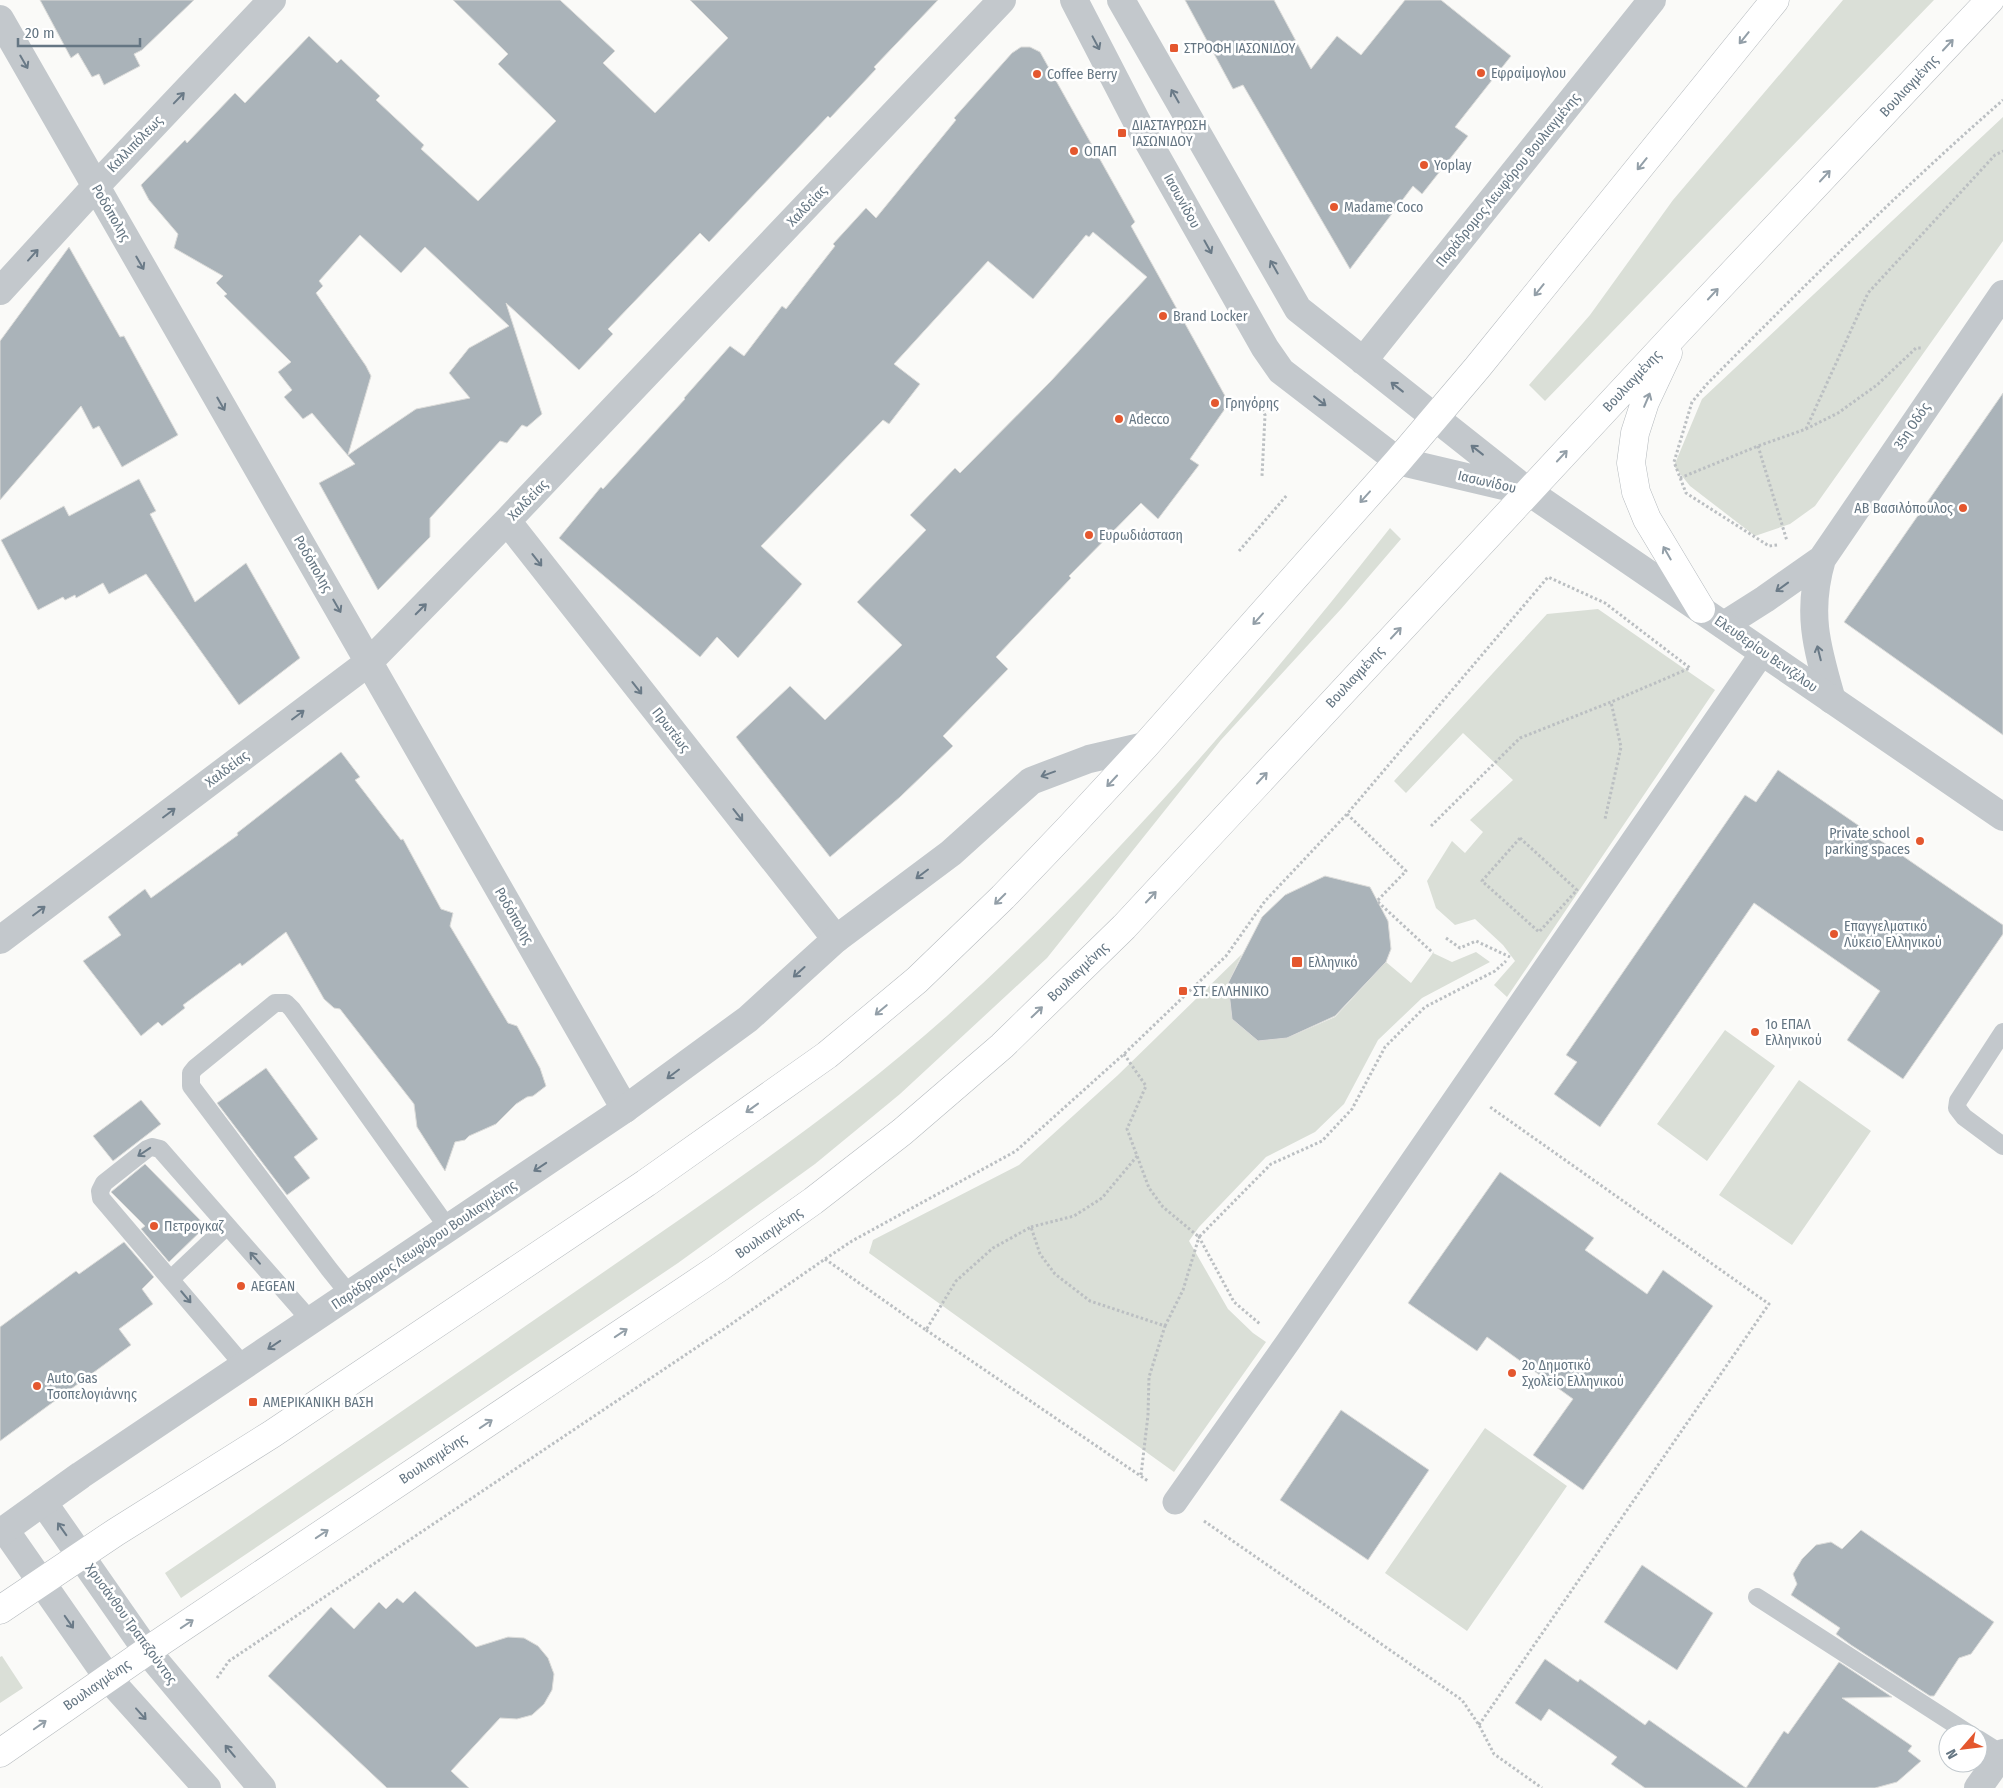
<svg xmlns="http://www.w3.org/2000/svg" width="2003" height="1788" font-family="'Fira Sans Condensed',sans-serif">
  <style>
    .green { fill: #dadfd7 }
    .building { fill: #aab3b9; stroke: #dcdcda; fill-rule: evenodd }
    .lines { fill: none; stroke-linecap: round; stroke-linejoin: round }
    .primary-casing { stroke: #b5babe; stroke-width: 29 }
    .path { stroke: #bbbfc2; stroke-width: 3; stroke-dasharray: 2.5 2.5; stroke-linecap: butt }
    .service { stroke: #c3c8cc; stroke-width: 18 }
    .pedestrian { stroke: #c3c8cc; stroke-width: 25 }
    .minor { stroke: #c3c8cc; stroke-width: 28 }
    .tertiary { stroke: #c3c8cc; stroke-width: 28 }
    .primary { stroke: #fff; stroke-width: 28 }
    .oneway { stroke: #939fa8 }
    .oneway2 { stroke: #6a7a87 }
    .poi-dot { fill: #e4572e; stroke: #fff; stroke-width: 2 }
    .labels { text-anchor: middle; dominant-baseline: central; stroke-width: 5; stroke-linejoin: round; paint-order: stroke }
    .poi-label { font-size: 14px; fill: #657683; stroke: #fff; text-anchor: start }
    .street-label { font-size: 14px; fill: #657683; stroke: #fff }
  </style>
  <rect width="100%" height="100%" fill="#fafaf8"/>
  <!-- green -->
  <path class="green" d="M 1843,0 L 1934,0 L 1545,401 L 1529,385 L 1590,315 L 1673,200 Z
    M 2003,117 L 2003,241 L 1815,506 L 1790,524 L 1755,536 L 1690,486 L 1674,466 L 1702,399 Z
    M 1390,528 L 1401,539 L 1341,609 L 1221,740 L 1047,958 L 900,1094 L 815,1164 L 678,1263 L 181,1598 L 165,1573 C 309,1475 452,1377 595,1278 C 715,1195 838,1113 947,1016 C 1111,869 1254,701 1390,528 Z
    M 1598,609 L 1715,690 L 1507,997 L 1494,985 L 1515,961 L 1503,945 L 1475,919 L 1455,925 L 1436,908 L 1427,881 L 1452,841 L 1465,853 L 1483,832 L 1470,820 L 1513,780 L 1463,733 L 1406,793 L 1394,781 L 1547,614 Z
    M 1476,952 L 1490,962 L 1422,998 L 1378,1040 L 1344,1104 L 1315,1132 L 1266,1157 L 1199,1227 L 1189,1241 L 1228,1309 L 1253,1333 L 1266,1342 L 1174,1472 L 869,1253 L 873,1240 L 1019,1165 L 1118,1075 L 1242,954 L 1228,983 L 1232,1019 L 1258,1041 L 1287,1038 L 1335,1017 L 1386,962 L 1411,983 L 1433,953 L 1452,962 Z
    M 1725,1030 L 1775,1066 L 1707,1161 L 1657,1124 Z
    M 1799,1080 L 1871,1131 L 1792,1245 L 1719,1195 Z
    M 1485,1428 L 1567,1486 L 1467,1631 L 1385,1573 Z
    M 2,1656 L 23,1688 L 0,1703 L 0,1657 Z"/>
  <!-- building -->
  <path class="building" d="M 40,0 L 194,0 L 142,50 L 134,54 L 140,66 L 104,85 L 99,74 L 92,77 L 78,53 L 71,58 Z
    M 453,0 L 560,0 L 615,51 L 603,63 L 655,113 L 728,38 L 690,0 L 938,0 L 874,67 L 876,69 L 830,118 L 828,116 L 709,242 L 700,233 L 608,329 L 613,334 L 579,370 L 506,303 L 542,414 L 527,427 L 522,425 L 507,443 L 500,441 L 430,518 L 430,537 L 378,590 L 319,483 L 355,464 L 312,413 L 303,419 L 284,397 L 292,390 L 278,372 L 291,362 L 224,296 L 227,294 L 216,283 L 223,276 L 174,248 L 178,234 L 149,200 L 141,185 L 185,140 L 187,143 L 235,93 L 245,103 L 309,36 L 337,63 L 341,59 L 380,96 L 376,100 L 424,145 L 421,149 L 478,201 L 556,121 L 498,64 L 508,54 ZM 360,235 L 401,273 L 425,247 L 509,326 L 469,348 L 449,373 L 470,398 L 416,409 L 348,455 L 371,376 L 366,366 L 316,293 L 323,286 L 319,281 Z
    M 1185,0 L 1274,0 L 1311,69 L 1337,36 L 1361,55 L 1405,0 L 1441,0 L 1511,56 L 1455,127 L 1468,136 L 1422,194 L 1413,186 L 1350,269 L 1243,85 L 1233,89 Z
    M 1021,47 L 1030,47 L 1040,52 L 1135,222 L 1131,226 L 1229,403 L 1190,459 L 1199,465 L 1158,519 L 1141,503 L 1069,576 L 1071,578 L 996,657 L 1008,669 L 943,736 L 953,746 L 900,797 L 830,857 L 736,737 L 790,686 L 825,720 L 902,645 L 857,602 L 926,530 L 910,515 L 955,468 L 960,473 L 1051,381 L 1147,277 L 1093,232 L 1089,237 L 1086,235 L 1033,299 L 988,261 L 894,364 L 920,384 L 889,424 L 883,420 L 761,546 L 802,584 L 738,658 L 717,637 L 700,657 L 559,538 L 601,487 L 603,489 L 685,399 L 684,398 L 730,346 L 744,356 L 782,306 L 786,309 L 835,246 L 833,244 L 866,208 L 876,218 L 956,120 L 954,118 L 1012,53 Z
    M 69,247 L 120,337 L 124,336 L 178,435 L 122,467 L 99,426 L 93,429 L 81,406 L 0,500 L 0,341 Z
    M 2003,393 L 2003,735 L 1844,622 Z
    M 139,479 L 156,511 L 150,514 L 195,602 L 246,563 L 300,658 L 239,705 L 146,574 L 109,594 L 103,583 L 76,598 L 75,595 L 65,600 L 63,597 L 38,610 L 1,540 L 64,506 L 69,516 Z
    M 341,752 L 360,777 L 355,780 L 401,840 L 403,839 L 441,909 L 453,913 L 450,926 L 508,1023 L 517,1026 L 540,1068 L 546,1086 L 533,1096 L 527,1097 L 516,1104 L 496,1124 L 469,1136 L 465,1140 L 455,1142 L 445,1171 L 417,1127 L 414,1104 L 340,1009 L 334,1008 L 324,999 L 286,932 L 242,966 L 240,963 L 183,1005 L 185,1008 L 162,1026 L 158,1022 L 141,1036 L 83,961 L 121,935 L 108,917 L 145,889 L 151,898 L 238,835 L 237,833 Z
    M 1778,770 L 2003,925 L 2003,934 L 1903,1079 L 1847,1040 L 1880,991 L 1754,903 L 1600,1127 L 1554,1094 L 1577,1062 L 1566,1055 L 1745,795 L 1756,802 Z
    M 1325,876 L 1370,887 L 1388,921 L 1391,949 L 1386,962 L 1335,1016 L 1287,1038 L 1258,1041 L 1232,1019 L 1228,983 L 1262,917 L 1285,895 Z
    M 266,1068 L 318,1139 L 294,1157 L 310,1178 L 287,1195 L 217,1103 Z
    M 141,1100 L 161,1124 L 113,1161 L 93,1136 Z
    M 145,1164 L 206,1226 L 169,1262 L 141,1229 L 145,1226 L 111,1192 Z
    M 1500,1172 L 1594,1238 L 1585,1250 L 1647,1294 L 1663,1270 L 1713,1306 L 1583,1490 L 1533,1455 L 1573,1399 L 1487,1337 L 1477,1351 L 1408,1303 Z
    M 124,1242 L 154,1277 L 142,1289 L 153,1304 L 119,1329 L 131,1345 L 0,1441 L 0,1327 L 76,1271 L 79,1274 Z
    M 1341,1410 L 1429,1470 L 1368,1560 L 1280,1500 Z
    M 1861,1530 L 1994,1622 L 1971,1654 L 1959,1658 L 1934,1696 L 1930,1696 L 1851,1645 L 1836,1634 L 1840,1628 L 1791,1595 L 1797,1584 L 1793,1574 L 1802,1559 L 1816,1545 L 1831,1542 L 1842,1549 Z
    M 1642,1565 L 1713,1613 L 1677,1670 L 1604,1622 Z
    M 415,1591 L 476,1647 L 508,1637 L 524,1638 L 538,1646 L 548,1658 L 554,1674 L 552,1690 L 544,1704 L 532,1715 L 517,1719 L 500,1718 L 451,1771 L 469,1788 L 387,1788 L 268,1676 L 331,1607 L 354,1629 L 379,1602 L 386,1609 L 397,1598 L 403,1603 Z
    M 1545,1659 L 1578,1682 L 1580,1679 L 1645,1725 L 1649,1720 L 1746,1788 L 1784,1731 L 1788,1734 L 1839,1662 L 1892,1697 L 1842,1698 L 1912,1746 L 1908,1751 L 1921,1761 L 1897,1782 L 1875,1788 L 1645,1788 L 1611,1764 L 1617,1757 L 1549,1709 L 1541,1721 L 1515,1703 Z"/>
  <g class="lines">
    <defs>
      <path id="primary" d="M 1668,353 L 1645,402 L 1635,433 L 1631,463 L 1636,492 L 1647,519 L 1701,609
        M 0,1610 L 116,1532 L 272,1434 L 646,1183 L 827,1055 L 917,980 L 1003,897 L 1070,827 L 1145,746 L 1398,461 L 1477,368 L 1775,0
        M 0,1753 L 147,1651 L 720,1267 L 813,1201 L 902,1132 L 1002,1046 L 1124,927 L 1680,329 L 1990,0"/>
    </defs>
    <!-- primary casing -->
    <use href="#primary" class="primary-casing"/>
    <!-- path -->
    <path class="path" d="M 1258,400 L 1265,415 L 1262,476
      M 1806,429 L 1868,293 L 1995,155 L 2003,151
      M 1758,446 L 1787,541
      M 1680,478 L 1758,446 L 1806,429 L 1838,413 L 1877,385 L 1916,348 L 1923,348
      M 1777,545 L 1769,546 L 1686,493 L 1674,462 L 1692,402 L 1707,384 C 1803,287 1900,190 2003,100
      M 1239,551 L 1287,495
      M 1347,814 L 1406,871 L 1377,901 L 1433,953
      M 1431,826 L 1520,738 L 1611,702 L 1621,747 L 1605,819
      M 1520,838 L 1577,890 L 1539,932 L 1482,881 Z
      M 1446,938 L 1460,948 L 1476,941 L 1510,957
      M 1124,1054 L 1146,1086 L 1127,1129 L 1149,1188 L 1163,1207 L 1199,1237 L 1271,1164 L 1322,1141 L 1352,1109 L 1385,1047 L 1425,1007 L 1495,971 L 1506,961
      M 1031,1227 L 1074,1216 L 1102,1198 L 1138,1155
      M 825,1259 L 926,1330 L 956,1281 L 993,1248 L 1031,1227 L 1040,1254 L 1055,1274 L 1090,1301 L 1165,1326 L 1149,1377 L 1148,1415 L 1141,1475
      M 1165,1326 L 1183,1290 L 1199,1237 L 1234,1302 L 1260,1324
      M 926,1330 L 1148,1481
      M 1204,1521 L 1462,1700 L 1479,1725 L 1494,1754 L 1542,1788
      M 217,1678 L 229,1661 L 727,1327 L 825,1259 L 852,1241 L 1016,1151 L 1124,1054 L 1226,956 L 1265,901 L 1347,814 L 1548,577 L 1605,603 L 1690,668 L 1611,702
      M 1479,1725 L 1769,1304 L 1490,1107"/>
    <!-- service -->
    <path class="service" d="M 2003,1032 L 1958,1101 L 1957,1108 L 1964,1117 L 2003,1146
      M 171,1279 L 227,1226
      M 350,1295 L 329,1269 L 191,1086 L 191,1073 L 195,1068 L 275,1003 L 286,1003 L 292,1009 L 448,1228
      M 244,1366 L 101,1198 L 100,1191 L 104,1183 L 147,1149 L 152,1147 L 160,1149 L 311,1321
      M 1757,1597 L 1968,1733
      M 1978,1739 L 2002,1754"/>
    <!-- pedestrian -->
    <path class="pedestrian" d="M 1175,1502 L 1288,1342 L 1763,652"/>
    <!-- minor -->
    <path class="minor" d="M 0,19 L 625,1109
      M 0,291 L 96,186 L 272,0
      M 507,521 L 836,939
      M 1724,625 L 1765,599 L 1822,559
      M 1832,700 C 1817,648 1806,613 1822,559 L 2003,294
      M 0,940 L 369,662 L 507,521 L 1002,0
      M 43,1502 L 147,1651 L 262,1788
      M 5,1530 L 108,1678 L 207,1788
      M 1978,1788 L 2003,1753"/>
    <!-- tertiary -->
    <path class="tertiary" d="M 1074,0 L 1137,122 L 1265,348 L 1281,371 L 1398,461 L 1521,490
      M 1121,0 L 1298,309 L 1529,492 L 2003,817
      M 1363,361 L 1652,0
      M 0,1533 L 81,1475 L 625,1109 L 748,1019 L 836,939 L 951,853 L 1031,781 L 1089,759 L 1145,746"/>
    <!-- primary -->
    <use href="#primary" class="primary"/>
  </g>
  <!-- one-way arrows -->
  <defs><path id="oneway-shaft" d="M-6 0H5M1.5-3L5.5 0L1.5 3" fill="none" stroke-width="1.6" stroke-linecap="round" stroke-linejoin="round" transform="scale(1.25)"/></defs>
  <g class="oneway">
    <use href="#oneway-shaft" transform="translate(1744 38) rotate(129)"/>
    <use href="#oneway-shaft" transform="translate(1948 45) rotate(-47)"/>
    <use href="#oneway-shaft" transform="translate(1642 164) rotate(129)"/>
    <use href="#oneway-shaft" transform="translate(1825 176) rotate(-47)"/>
    <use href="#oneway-shaft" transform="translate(1539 290) rotate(129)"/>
    <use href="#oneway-shaft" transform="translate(1713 294) rotate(-47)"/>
    <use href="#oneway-shaft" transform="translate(1647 400) rotate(-67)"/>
    <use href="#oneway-shaft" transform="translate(1562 456) rotate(-47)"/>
    <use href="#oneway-shaft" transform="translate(1365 497) rotate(132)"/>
    <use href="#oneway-shaft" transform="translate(1667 553) rotate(-120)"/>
    <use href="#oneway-shaft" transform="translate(1258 619) rotate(132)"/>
    <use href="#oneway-shaft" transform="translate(1396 633) rotate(-47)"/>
    <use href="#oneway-shaft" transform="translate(1262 778) rotate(-47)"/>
    <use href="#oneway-shaft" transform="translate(1112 781) rotate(133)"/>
    <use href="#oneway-shaft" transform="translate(1151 897) rotate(-47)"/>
    <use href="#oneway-shaft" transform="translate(1000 899) rotate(135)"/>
    <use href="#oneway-shaft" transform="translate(881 1010) rotate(140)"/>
    <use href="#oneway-shaft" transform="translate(1037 1012) rotate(-44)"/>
    <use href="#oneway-shaft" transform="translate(752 1108) rotate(144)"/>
    <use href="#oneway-shaft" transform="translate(621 1333) rotate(-34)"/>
    <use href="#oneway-shaft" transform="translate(486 1424) rotate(-34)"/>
    <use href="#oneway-shaft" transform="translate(322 1534) rotate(-34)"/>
    <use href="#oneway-shaft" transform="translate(187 1624) rotate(-34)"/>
    <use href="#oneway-shaft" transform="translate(40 1725) rotate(-35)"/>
  </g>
  <g class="oneway2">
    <use href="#oneway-shaft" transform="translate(1096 43) rotate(62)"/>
    <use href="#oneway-shaft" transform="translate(24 62) rotate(60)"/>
    <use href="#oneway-shaft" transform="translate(1175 96) rotate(-120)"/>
    <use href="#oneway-shaft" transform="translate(179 98) rotate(-46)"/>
    <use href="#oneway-shaft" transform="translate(1208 247) rotate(61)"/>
    <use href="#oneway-shaft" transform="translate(33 255) rotate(-48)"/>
    <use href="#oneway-shaft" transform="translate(140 263) rotate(60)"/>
    <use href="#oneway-shaft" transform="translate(1274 267) rotate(-120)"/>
    <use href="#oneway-shaft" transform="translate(1397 387) rotate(-142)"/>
    <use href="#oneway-shaft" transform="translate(1320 401) rotate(38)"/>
    <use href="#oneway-shaft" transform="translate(221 404) rotate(60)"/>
    <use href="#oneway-shaft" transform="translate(1477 450) rotate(-142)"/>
    <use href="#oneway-shaft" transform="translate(537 560) rotate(52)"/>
    <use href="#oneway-shaft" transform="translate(1782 587) rotate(144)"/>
    <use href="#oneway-shaft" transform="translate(337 606) rotate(60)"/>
    <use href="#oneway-shaft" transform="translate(421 609) rotate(-45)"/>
    <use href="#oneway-shaft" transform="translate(1819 653) rotate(-104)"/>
    <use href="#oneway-shaft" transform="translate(637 688) rotate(52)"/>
    <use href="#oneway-shaft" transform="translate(298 715) rotate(-37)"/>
    <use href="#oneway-shaft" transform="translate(1048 774) rotate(160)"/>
    <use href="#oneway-shaft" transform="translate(169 813) rotate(-37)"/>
    <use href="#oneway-shaft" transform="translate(738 815) rotate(52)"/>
    <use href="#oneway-shaft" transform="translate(922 874) rotate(143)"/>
    <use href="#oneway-shaft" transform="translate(39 911) rotate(-37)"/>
    <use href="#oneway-shaft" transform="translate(799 972) rotate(138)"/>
    <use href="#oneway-shaft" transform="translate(673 1074) rotate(143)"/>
    <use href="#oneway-shaft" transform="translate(144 1152) rotate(146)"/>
    <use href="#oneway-shaft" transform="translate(540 1167) rotate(146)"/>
    <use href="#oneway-shaft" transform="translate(255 1258) rotate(-131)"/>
    <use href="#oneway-shaft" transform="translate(186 1297) rotate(50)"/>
    <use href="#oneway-shaft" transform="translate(274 1345) rotate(146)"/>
    <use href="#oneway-shaft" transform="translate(62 1529) rotate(-125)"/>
    <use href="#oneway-shaft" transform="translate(69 1622) rotate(55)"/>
    <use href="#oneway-shaft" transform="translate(141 1714) rotate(48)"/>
    <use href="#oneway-shaft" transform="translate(230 1751) rotate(-130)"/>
  </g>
  <!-- markers -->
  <g class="poi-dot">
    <rect x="1169" y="43" width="10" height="10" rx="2.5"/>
    <circle cx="1481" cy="73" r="5"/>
    <circle cx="1037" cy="74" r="5"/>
    <rect x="1117" y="128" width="10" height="10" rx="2.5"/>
    <circle cx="1074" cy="151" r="5"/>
    <circle cx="1424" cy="165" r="5"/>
    <circle cx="1334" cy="207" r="5"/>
    <circle cx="1163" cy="316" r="5"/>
    <circle cx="1215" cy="403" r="5"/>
    <circle cx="1119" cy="419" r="5"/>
    <circle cx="1963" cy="508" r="5"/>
    <circle cx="1089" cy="535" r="5"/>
    <circle cx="1920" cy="841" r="5"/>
    <circle cx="1834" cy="934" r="5"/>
    <rect x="1291" y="956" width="12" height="12" rx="2.5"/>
    <rect x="1178" y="986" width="10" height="10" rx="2.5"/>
    <circle cx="1755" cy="1032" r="5"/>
    <circle cx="154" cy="1226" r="5"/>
    <circle cx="241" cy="1286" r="5"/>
    <circle cx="1512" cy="1373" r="5"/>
    <circle cx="37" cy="1386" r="5"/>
    <rect x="248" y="1397" width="10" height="10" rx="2.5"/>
  </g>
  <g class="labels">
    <!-- poi labels -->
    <g class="poi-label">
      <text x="1184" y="48">ΣΤΡΟΦΗ ΙΑΣΩΝΙΔΟΥ</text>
      <text x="1491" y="73">Εφραίμογλου</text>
      <text x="1047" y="74">Coffee Berry</text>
      <text x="1132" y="125">ΔΙΑΣΤΑΥΡΩΣΗ<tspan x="1132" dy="16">ΙΑΣΩΝΙΔΟΥ</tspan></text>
      <text x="1084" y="151">ΟΠΑΠ</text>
      <text x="1434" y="165">Yoplay</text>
      <text x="1344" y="207">Madame Coco</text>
      <text x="1173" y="316">Brand Locker</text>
      <text x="1225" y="403">Γρηγόρης</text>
      <text x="1129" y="419">Adecco</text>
      <text x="1953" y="508" text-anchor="end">ΑΒ Βασιλόπουλος</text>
      <text x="1099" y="535">Ευρωδιάσταση</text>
      <text x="1910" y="833" text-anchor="end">Private school<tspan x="1910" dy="16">parking spaces</tspan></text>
      <text x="1844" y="926">Επαγγελματικό<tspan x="1844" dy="16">Λύκειο Ελληνικού</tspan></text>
      <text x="1308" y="962">Ελληνικό</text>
      <text x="1193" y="991">ΣΤ. ΕΛΛΗΝΙΚΟ</text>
      <text x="1765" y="1024">1ο ΕΠΑΛ<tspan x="1765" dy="16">Ελληνικού</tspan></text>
      <text x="164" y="1226">Πετρογκαζ</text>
      <text x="251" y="1286">AEGEAN</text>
      <text x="1522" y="1365">2ο Δημοτικό<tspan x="1522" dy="16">Σχολείο Ελληνικού</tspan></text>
      <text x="47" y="1378">Auto Gas<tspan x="47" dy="16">Τσοπελογιάννης</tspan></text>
      <text x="263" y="1402">ΑΜΕΡΙΚΑΝΙΚΗ ΒΑΣΗ</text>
    </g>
    <!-- street labels -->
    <g class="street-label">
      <text transform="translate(1909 86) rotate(-47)">Βουλιαγμένης</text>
      <text transform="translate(135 144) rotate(-46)">Καλλιπόλεως</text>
      <text transform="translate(1508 180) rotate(-51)">Παράδρομος Λεωφόρου Βουλιαγμένης</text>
      <text transform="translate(1182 201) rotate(61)">Ιασωνίδου</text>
      <text transform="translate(807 206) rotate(-46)">Χαλδείας</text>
      <text transform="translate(111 213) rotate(60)">Ροδόπολης</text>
      <text transform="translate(1632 381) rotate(-47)">Βουλιαγμένης</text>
      <text transform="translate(1912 426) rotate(-56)">35η Οδός</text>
      <text transform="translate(1487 482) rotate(13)">Ιασωνίδου</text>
      <text transform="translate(528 500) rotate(-46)">Χαλδείας</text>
      <text transform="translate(313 564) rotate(60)">Ροδόπολης</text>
      <text transform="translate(1766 654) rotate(35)">Ελευθερίου Βενιζέλου</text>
      <text transform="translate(1355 677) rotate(-47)">Βουλιαγμένης</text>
      <text transform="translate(671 730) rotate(52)">Πρωτέως</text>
      <text transform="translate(227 769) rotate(-37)">Χαλδείας</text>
      <text transform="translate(514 916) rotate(60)">Ροδόπολης</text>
      <text transform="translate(1078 972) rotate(-44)">Βουλιαγμένης</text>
      <text transform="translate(769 1233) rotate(-35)">Βουλιαγμένης</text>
      <text transform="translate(424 1245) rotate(-34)">Παράδρομος Λεωφόρου Βουλιαγμένης</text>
      <text transform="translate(433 1459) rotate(-34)">Βουλιαγμένης</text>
      <text transform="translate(131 1624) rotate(54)">Χρυσάνθου Τραπεζούντος</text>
      <text transform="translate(97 1685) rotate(-35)">Βουλιαγμένης</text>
    </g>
  </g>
  <!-- north arrow -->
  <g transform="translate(1963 1748) rotate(242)"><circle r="24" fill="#ffffff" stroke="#c1c8cd"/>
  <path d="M0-4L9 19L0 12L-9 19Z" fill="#e4572e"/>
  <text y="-8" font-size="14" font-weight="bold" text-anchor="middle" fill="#657683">N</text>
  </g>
  <!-- scale -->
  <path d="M18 38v8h122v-8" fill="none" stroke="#657683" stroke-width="2.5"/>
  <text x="25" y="38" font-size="15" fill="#657683" stroke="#ffffff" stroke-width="4" paint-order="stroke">20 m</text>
</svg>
